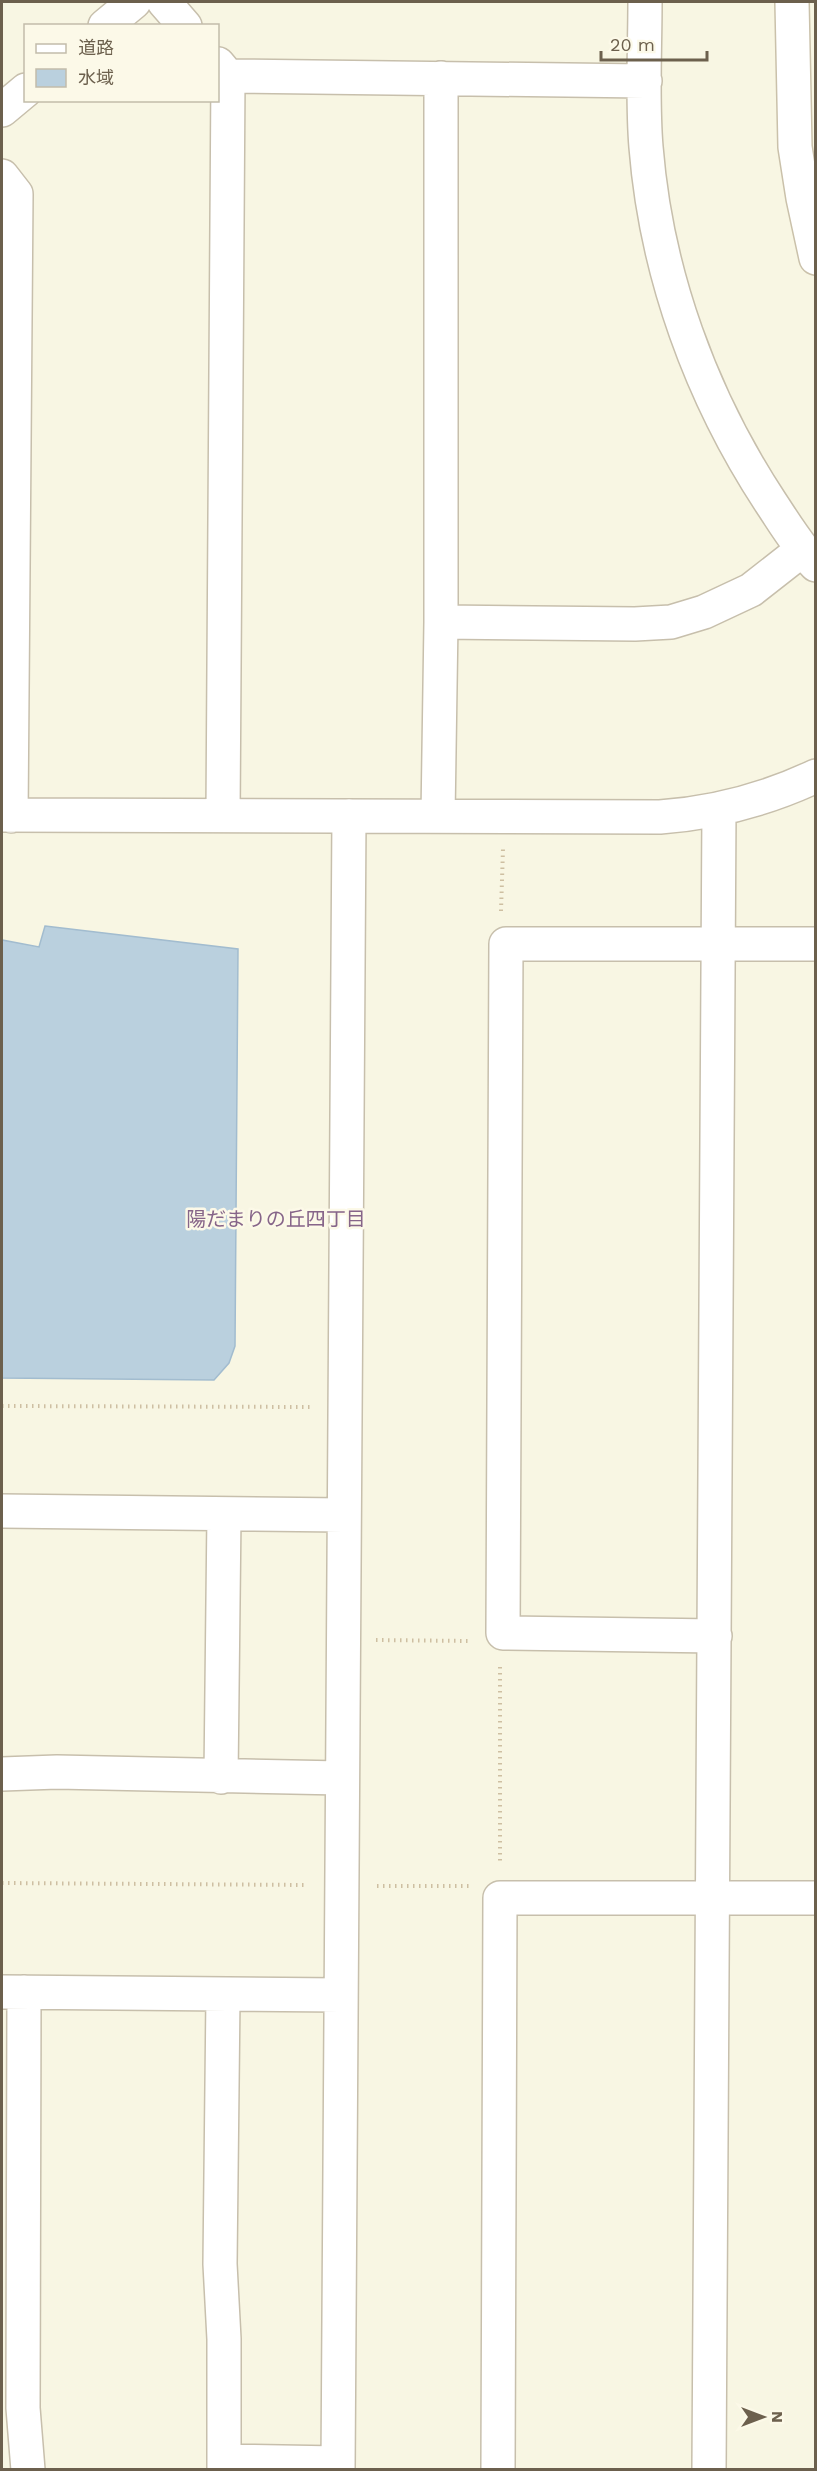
<svg xmlns="http://www.w3.org/2000/svg" width="817" height="2471" font-family="'Work Sans','Noto Sans JP',sans-serif">
  <style>
    .water { fill: #bad0de; stroke: #a2bccf; stroke-width: 1.5 }
    .lines { fill: none; stroke-linecap: round; stroke-linejoin: round }
    .street-casing { stroke: #c7bfac; stroke-width: 36 }
    .secondary-casing { stroke: #cac1aa; stroke-width: 36 }
    .path { stroke: #cebfa2; stroke-width: 4; stroke-dasharray: 1.5 4.5; stroke-linecap: butt }
    .street { stroke: #fff; stroke-width: 33 }
    .secondary { stroke: #fff; stroke-width: 33 }
    .labels { text-anchor: middle; dominant-baseline: central; stroke-width: 5; stroke-linejoin: round; paint-order: stroke }
    .neighbourhood-label { font-size: 20px; fill: #866589; stroke: #fcf9e8 }
  </style>
  <rect width="100%" height="100%" fill="#f8f6e3"/>
  <!-- water -->
  <path class="water" d="M 45,926 L 238,949 L 235,1346 L 229,1363 L 214,1380 L 2,1378 L 2,940 L 39,947 Z"/>
  <g class="lines">
    <defs>
      <path id="street" d="M 164,2 L 185,26
        M 645,2 C 645,50 642,99 646,147 C 656,273 701,397 771,503 C 785,524 798,546 816,565
        M 105,26 L 134,2
        M 218,64 L 228,76 L 223,815
        M 228,76 L 645,81
        M 2,110 L 26,90
        M 2,176 L 16,194 L 11,816
        M 441,622 L 635,624 L 671,622 L 704,612 L 751,590 L 802,550
        M 2,815 L 660,817 C 714,813 767,799 816,776
        M 438,816 L 441,622 L 441,78
        M 2,1511 L 343,1515
        M 715,1636 L 503,1633 L 506,944 L 816,944
        M 2,1774 L 57,1772 L 341,1778
        M 221,1777 L 224,1514
        M 3,1992 L 340,1995
        M 24,1992 L 23,2408 L 28,2470
        M 223,1996 L 220,2264 L 224,2339 L 224,2461
        M 224,2470 L 224,2461 L 338,2463
        M 338,2470 L 349,816
        M 498,2470 L 500,1898 L 816,1898
        M 709,2470 L 719,809"/>
      <path id="secondary" d="M 792,2 L 795,147 L 803,198 L 816,258"/>
    </defs>
    <!-- street casing -->
    <use href="#street" class="street-casing"/>
    <!-- secondary casing -->
    <use href="#secondary" class="secondary-casing"/>
    <!-- path -->
    <path class="path" d="M 501,911 L 503,849
      M 2,1406 L 310,1407
      M 376,1640 L 471,1641
      M 500,1667 L 500,1863
      M 2,1883 L 307,1885
      M 377,1886 L 469,1886"/>
    <!-- street -->
    <use href="#street" class="street"/>
    <!-- secondary -->
    <use href="#secondary" class="secondary"/>
  </g>
  <g class="labels">
    <!-- neighbourhood labels -->
    <g class="neighbourhood-label">
      <text x="276" y="1219">陽だまりの丘四丁目</text>
    </g>
  </g>
  <!-- border -->
  <rect width="817" height="2471" fill="none" stroke="#6c604d" stroke-width="6"/>
  <!-- legend -->
  <rect x="24" y="24" width="195" height="78" fill="#fcf9e8" stroke="#c2bcaa" stroke-width="1.5"/>
  <rect x="36" y="44" width="30" height="9" fill="#ffffff" stroke="#c2bcaa" stroke-width="1.5"/>
  <text x="78" y="54" font-size="18" fill="#6c604d">道路</text>
  <rect x="36" y="69" width="30" height="18" fill="#bad0de" stroke="#c2bcaa" stroke-width="1.5"/>
  <text x="78" y="84" font-size="18" fill="#6c604d">水域</text>
  <!-- north arrow -->
  <g transform="translate(763 2417) rotate(90)" stroke="#fcf9e8" stroke-width="4.5" paint-order="stroke">
  <path d="M0-4.5L10 22L0 15L-10 22Z" fill="#6c604d"/>
  <text y="-9" font-size="16" font-weight="bold" text-anchor="middle" fill="#6c604d">N</text>
  </g>
  <!-- scale -->
  <path d="M601 51v9h106v-9" fill="none" stroke="#6c604d" stroke-width="3"/>
  <text x="610" y="51" font-size="18" fill="#6c604d" stroke="#fcf9e8" stroke-width="4.5" paint-order="stroke">20 m</text>
</svg>
